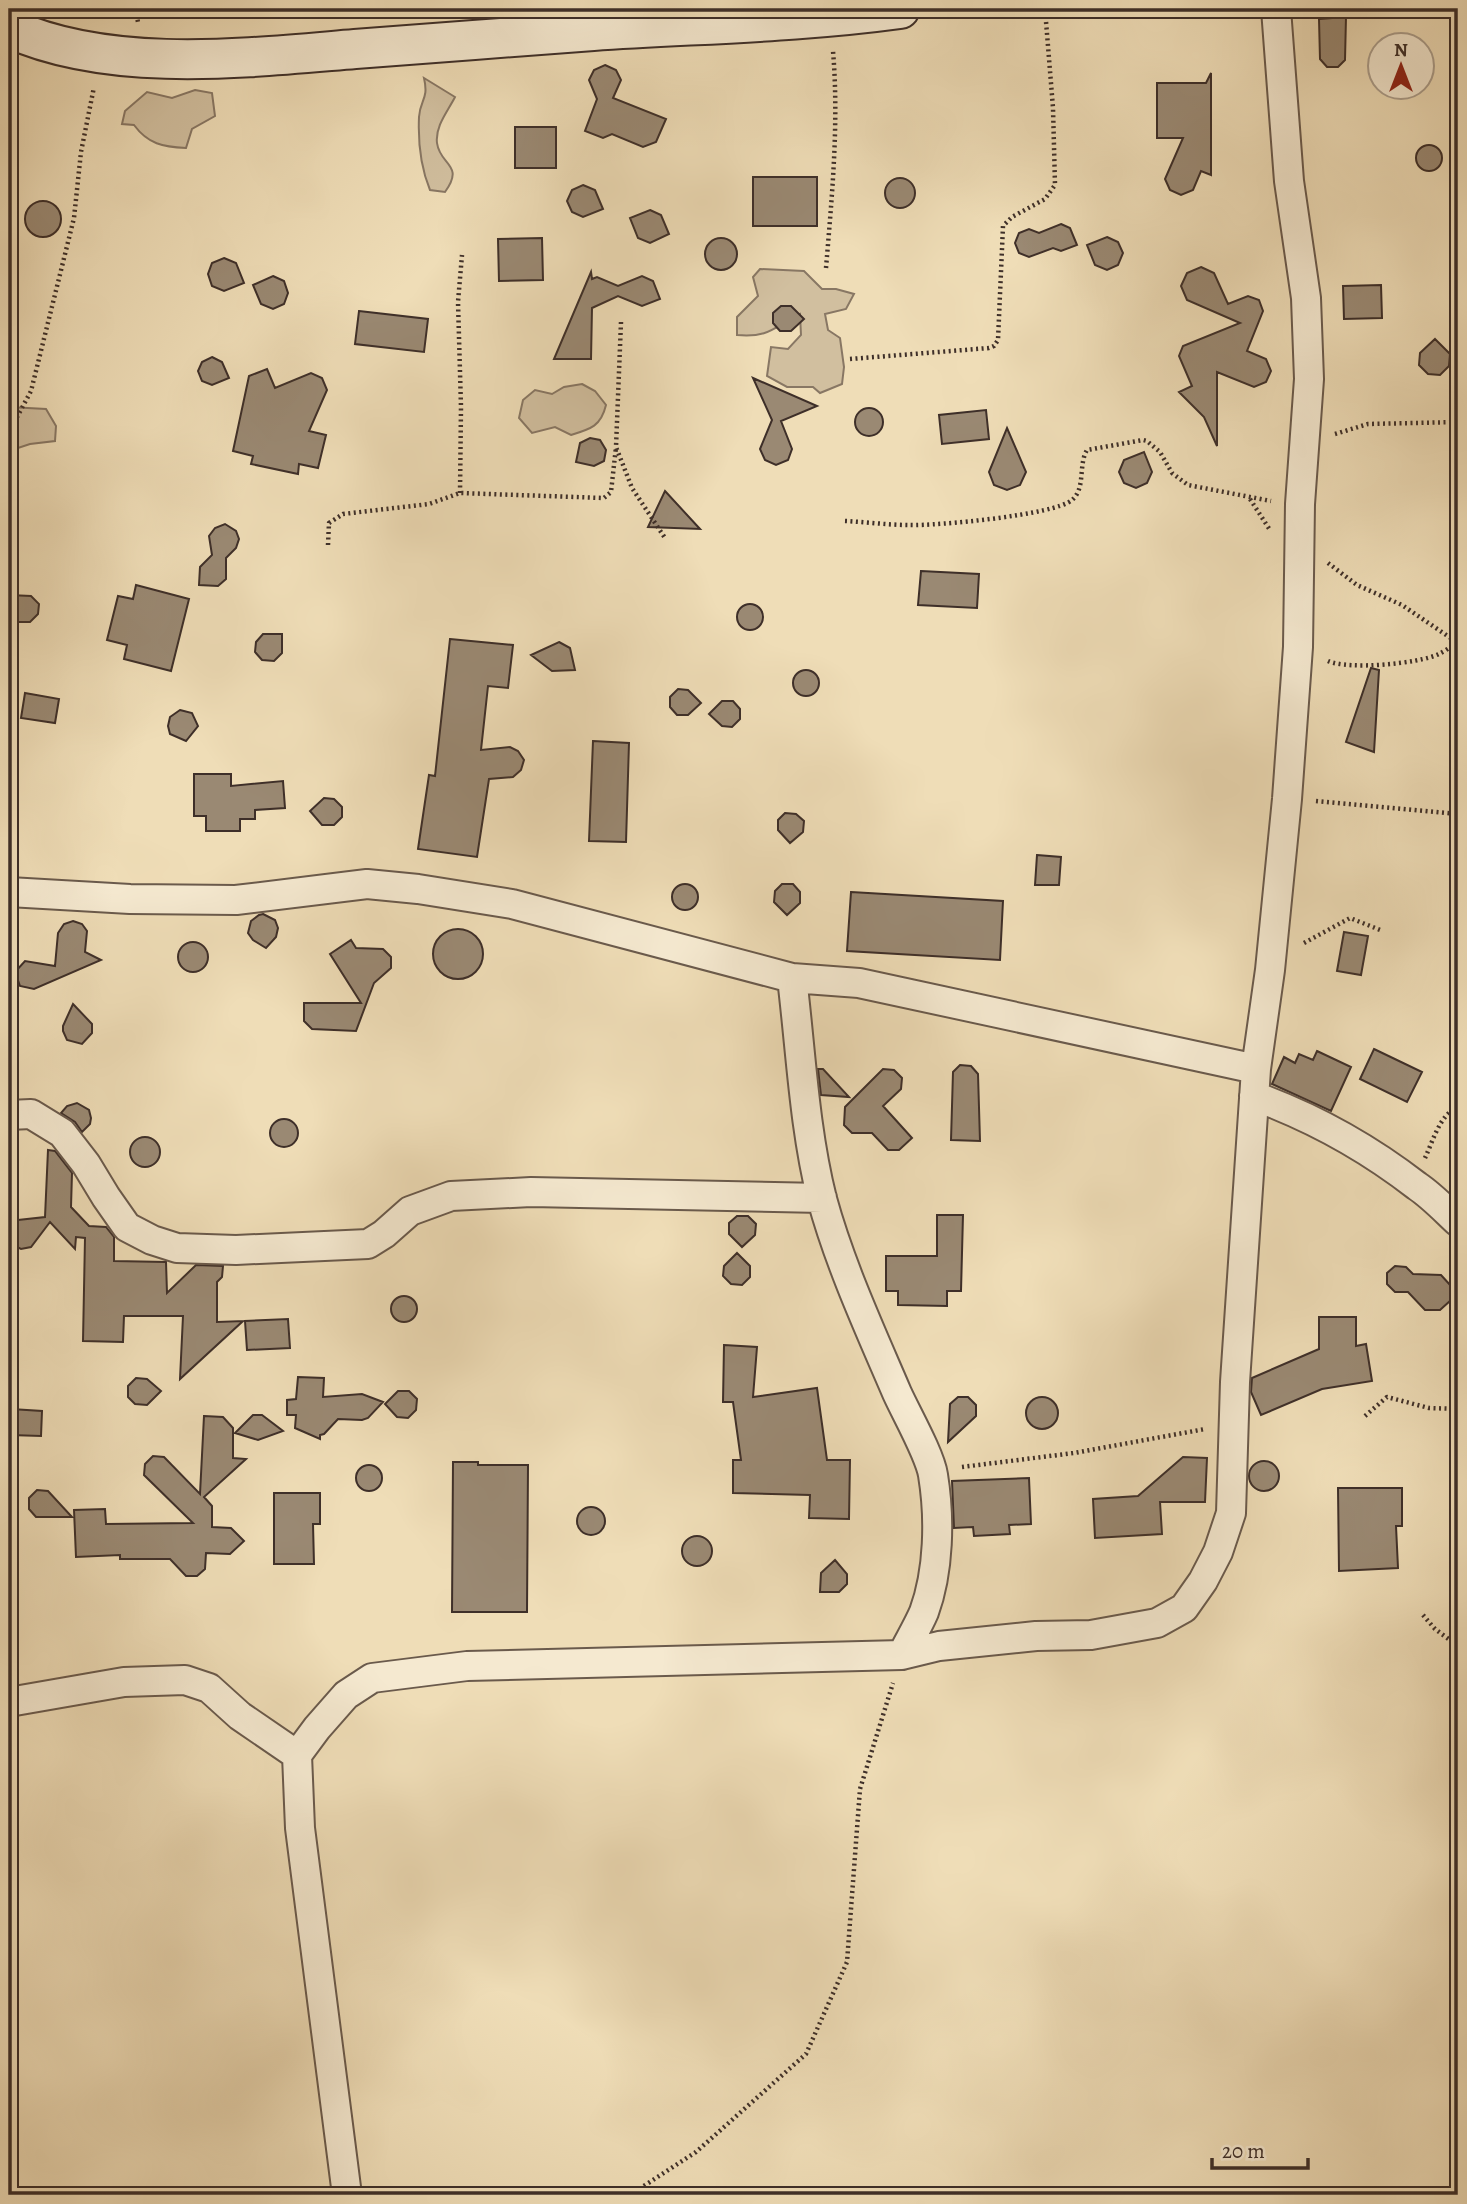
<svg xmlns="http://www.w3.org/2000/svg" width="1467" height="2204" font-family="Alegreya,serif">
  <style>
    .green { fill: #d1bf9f; stroke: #887764; stroke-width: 2 }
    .building { fill: #9a8973; stroke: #3e2f29; stroke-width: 2 }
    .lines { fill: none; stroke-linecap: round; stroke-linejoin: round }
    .street-casing { stroke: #6a5a4c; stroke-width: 32 }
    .secondary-casing { stroke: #3e2f29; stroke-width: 42 }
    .path { stroke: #3e2f29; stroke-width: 4.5; stroke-dasharray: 2 3.5; stroke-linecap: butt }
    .street { stroke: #f5e9d0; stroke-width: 28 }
    .secondary { stroke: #f5e9d0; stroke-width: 38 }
  </style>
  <rect width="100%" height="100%" fill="#efddb7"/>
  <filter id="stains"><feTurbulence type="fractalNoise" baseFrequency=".00286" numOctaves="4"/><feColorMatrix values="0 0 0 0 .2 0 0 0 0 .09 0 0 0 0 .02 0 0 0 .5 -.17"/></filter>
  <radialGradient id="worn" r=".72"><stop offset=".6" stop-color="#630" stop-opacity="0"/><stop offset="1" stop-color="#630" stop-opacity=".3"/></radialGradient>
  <!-- green -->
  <path class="green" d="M 424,78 L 455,97 C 448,111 435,126 437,143 C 440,166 465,164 445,192 L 430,190 C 421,168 418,140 419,117 C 420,99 429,100 424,78 Z
    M 195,90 L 212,93 L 215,116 L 192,129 L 186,148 C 163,147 148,144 134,125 L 122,124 L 125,111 L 147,92 L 172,98 Z
    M 760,269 L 804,271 L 822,289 L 836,289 L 854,294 L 846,309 L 825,314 L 828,330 L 840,338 L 844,367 L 842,384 L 820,393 L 813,387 L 787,387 L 767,376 L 771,347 L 788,349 L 801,335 L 800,314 C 774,327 769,338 737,335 L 737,317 L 758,296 L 753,277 Z
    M 582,384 L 595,391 L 606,405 C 601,426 591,429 571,435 L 555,427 L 532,433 L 519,418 L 523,400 L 535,390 L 552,394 L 564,387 Z
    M 9,407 L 46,409 L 56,426 L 55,441 L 30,444 L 15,449 L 9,448 Z"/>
  <!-- building -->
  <path class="building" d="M 1346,17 L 1345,60 L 1338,67 L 1327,67 L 1320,59 L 1319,19 Z
    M 605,65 L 616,70 L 621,80 L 613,98 L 666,119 L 656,142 L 643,147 L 612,134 L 603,138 L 585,131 L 597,99 L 589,80 L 594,70 Z
    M 1211,73 L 1211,175 L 1201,171 L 1193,190 L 1181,195 L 1170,190 L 1165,179 L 1183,138 L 1157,138 L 1157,83 L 1206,83 Z
    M 515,127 L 556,127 L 556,168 L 515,168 Z
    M1416 158a13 13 0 1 1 26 0a13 13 0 1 1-26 0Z
    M 753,177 L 817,177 L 817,226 L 753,226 Z
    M885 193a15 15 0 1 1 30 0a15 15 0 1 1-30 0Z
    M 583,185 L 595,190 L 603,209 L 583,217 L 572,212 L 567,201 L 572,190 Z
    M25 219a18 18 0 1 1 36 0a18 18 0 1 1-36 0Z
    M 650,210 L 661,215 L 669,234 L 650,243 L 638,238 L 630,218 Z
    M 1061,224 L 1070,228 L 1077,245 L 1061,251 L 1053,248 L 1029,257 L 1019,253 L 1015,243 L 1019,233 L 1029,229 L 1039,233 Z
    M 1107,237 L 1118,242 L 1123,253 L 1118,265 L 1107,270 L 1095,265 L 1087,245 Z
    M 542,238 L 543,280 L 499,281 L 498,239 Z
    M705 254a16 16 0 1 1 32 0a16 16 0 1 1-32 0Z
    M 224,258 L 236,263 L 244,283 L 224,291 L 212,286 L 208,274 L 212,263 Z
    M 1201,267 L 1214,273 L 1228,304 L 1248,296 L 1259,300 L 1263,311 L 1247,351 L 1266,359 L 1271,371 L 1266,382 L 1254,387 L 1217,372 L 1217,446 L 1204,417 L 1179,392 L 1192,386 L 1179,356 L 1183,346 L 1240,323 L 1187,300 L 1181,286 L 1187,273 Z
    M 591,272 L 592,279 L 597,277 L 618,286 L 642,276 L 653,281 L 660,299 L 642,306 L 618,296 L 592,308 L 591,359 L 554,359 Z
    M 273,276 L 284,281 L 288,293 L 284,304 L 273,309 L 261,304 L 253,285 Z
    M 1381,285 L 1382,318 L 1344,319 L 1343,286 Z
    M 781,306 L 791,306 L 804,319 L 791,331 L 780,331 L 773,323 L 773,313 Z
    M 359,311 L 428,319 L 424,352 L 355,344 Z
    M 1435,339 L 1450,354 L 1449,366 L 1440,375 L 1428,374 L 1419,365 L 1420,353 Z
    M 212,357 L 222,362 L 229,378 L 212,385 L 202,381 L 198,371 L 202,362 Z
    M 267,369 L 275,388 L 311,373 L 322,378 L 327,390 L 309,431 L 326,435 L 318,468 L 299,464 L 298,474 L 251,464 L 253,456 L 233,451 L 249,376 Z
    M 753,378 L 817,406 L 781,421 L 792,449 L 788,460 L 776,465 L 765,460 L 760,449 L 772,420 Z
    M855 422a14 14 0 1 1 28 0a14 14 0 1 1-28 0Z
    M 986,410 L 989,439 L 942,444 L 939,415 Z
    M 1007,428 L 1026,472 L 1020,485 L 1007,490 L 994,485 L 989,472 Z
    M 590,438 L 600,440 L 606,450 L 604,461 L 594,466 L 576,462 L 580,443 Z
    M 1144,452 L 1152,472 L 1147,483 L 1136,488 L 1124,483 L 1119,472 L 1124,460 Z
    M 665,491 L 700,529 L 648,527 Z
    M 225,524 L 236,531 L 239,539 L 236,548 L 226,558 L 226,579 L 218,586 L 199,585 L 200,567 L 212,555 L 209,536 L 215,528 Z
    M 921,571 L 979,574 L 977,608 L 918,605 Z
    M 136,585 L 189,599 L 171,671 L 124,659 L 127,645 L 107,640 L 118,596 L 133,599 Z
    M 9,595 L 31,596 L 39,604 L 38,614 L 30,622 L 9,622 Z
    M737 617a13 13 0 1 1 26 0a13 13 0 1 1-26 0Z
    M 263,634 L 282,634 L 282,653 L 274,661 L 262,660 L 255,652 L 256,642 Z
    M 450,639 L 513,645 L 508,688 L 488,686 L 481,750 L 510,747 L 518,751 L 524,760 L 521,770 L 513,777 L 489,779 L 477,857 L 418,849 L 429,775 L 435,776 Z
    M 559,642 L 570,648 L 575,670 L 552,671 L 531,655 Z
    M 1371,668 L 1379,670 L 1374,752 L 1346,742 Z
    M793 683a13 13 0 1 1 26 0a13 13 0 1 1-26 0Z
    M 678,689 L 688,690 L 701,703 L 688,715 L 677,715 L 670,707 L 670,697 Z
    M 25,693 L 59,699 L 55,723 L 21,718 Z
    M 722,701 L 733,701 L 740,709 L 740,719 L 732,727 L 722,726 L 709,714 Z
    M 180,710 L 192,713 L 198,726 L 186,741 L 170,734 L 168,726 L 170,717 Z
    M 593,741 L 629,743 L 626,842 L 589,841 Z
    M 194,774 L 231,774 L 231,786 L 283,781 L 285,808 L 255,810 L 255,819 L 240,819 L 240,831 L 206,831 L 206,816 L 194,816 Z
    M 324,798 L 334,799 L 342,807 L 342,817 L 334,825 L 322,825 L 310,811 Z
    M 785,813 L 796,814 L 804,821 L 803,832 L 790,843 L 778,830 L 778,820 Z
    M 1037,855 L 1061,857 L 1059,885 L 1035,885 Z
    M672 897a13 13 0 1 1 26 0a13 13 0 1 1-26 0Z
    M 782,884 L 793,884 L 800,892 L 800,903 L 787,915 L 774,902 L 775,891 Z
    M 851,892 L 1003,901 L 1000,960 L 847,951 Z
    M 263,914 L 275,920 L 278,928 L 276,937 L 266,948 L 253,940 L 248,933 L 251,921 L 259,915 Z
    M 73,921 L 82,924 L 87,931 L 85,952 L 101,960 L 34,989 L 20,986 L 15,972 L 25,961 L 55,966 L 58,933 L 64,924 Z
    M433 954a25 25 0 1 1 50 0a25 25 0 1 1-50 0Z
    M 1344,932 L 1368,936 L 1361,975 L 1337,971 Z
    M 351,940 L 356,948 L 383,949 L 391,957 L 391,968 L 374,983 L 356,1031 L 312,1029 L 304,1021 L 304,1003 L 361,1003 L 330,954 Z
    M178 957a15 15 0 1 1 30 0a15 15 0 1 1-30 0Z
    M 73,1004 L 92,1024 L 92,1033 L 82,1044 L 67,1040 L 63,1031 L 63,1026 Z
    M 1374,1049 L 1422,1072 L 1407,1102 L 1360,1079 Z
    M 1317,1051 L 1351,1067 L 1331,1111 L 1272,1084 L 1284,1057 L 1295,1063 L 1299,1054 L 1313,1060 Z
    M 960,1065 L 971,1066 L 978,1074 L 980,1141 L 951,1140 L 953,1072 Z
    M 818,1069 L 823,1069 L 849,1097 L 821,1095 Z
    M 883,1069 L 894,1070 L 902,1078 L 901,1089 L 883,1106 L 912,1138 L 899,1150 L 888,1150 L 872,1133 L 852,1133 L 844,1125 L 845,1107 Z
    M 77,1103 L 89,1110 L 91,1118 L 90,1124 L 82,1132 L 75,1122 L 61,1113 L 67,1106 Z
    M270 1133a14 14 0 1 1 28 0a14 14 0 1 1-28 0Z
    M130 1152a15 15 0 1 1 30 0a15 15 0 1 1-30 0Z
    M 48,1150 L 55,1151 L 72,1173 L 71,1207 L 89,1226 L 106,1227 L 114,1237 L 114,1261 L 166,1262 L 167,1293 L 196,1265 L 223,1266 L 222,1277 L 217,1282 L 217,1322 L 243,1321 L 180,1379 L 183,1316 L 124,1316 L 123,1342 L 83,1341 L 85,1238 L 76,1237 L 75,1249 L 50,1222 L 31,1247 L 21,1249 L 9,1243 L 9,1225 L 18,1220 L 45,1217 Z
    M 937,1215 L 963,1215 L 961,1291 L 947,1291 L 947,1306 L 898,1305 L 898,1291 L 886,1291 L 886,1256 L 937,1256 Z
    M 737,1216 L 748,1216 L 756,1224 L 755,1235 L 742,1247 L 729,1234 L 729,1223 Z
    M 737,1253 L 750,1266 L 750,1277 L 742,1285 L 731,1284 L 723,1276 L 724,1266 Z
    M 1395,1266 L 1406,1267 L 1413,1274 L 1441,1275 L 1451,1286 L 1451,1300 L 1440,1310 L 1425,1310 L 1408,1292 L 1395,1292 L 1387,1284 L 1387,1273 Z
    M391 1309a13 13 0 1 1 26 0a13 13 0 1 1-26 0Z
    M 1319,1317 L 1356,1317 L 1356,1346 L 1366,1344 L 1372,1381 L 1322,1389 L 1261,1415 L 1251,1392 L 1252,1378 L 1319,1349 Z
    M 288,1319 L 290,1348 L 247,1350 L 245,1321 Z
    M 724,1345 L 757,1347 L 753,1397 L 817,1388 L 827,1460 L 850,1460 L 849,1519 L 809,1518 L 810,1495 L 733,1493 L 733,1460 L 741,1460 L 733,1402 L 723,1402 Z
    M 298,1377 L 324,1378 L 323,1397 L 362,1394 L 383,1402 L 368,1418 L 362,1420 L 338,1419 L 324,1434 L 320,1435 L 320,1439 L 295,1428 L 296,1415 L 287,1415 L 287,1400 L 296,1399 Z
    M 136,1378 L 147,1379 L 161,1391 L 147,1405 L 135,1404 L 128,1397 L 128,1386 Z
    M 398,1391 L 409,1391 L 417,1399 L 416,1410 L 408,1418 L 397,1417 L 385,1404 Z
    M 958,1397 L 968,1397 L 976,1405 L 976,1416 L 948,1442 L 950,1404 Z
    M1026 1413a16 16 0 1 1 32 0a16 16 0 1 1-32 0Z
    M 11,1409 L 42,1411 L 41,1436 L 10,1435 Z
    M 253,1415 L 262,1415 L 283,1431 L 258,1440 L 235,1433 Z
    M 204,1416 L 223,1417 L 233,1428 L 233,1458 L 246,1459 L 204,1497 L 212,1506 L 212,1527 L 231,1528 L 244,1541 L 230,1554 L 206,1553 L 205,1569 L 197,1576 L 186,1576 L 170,1559 L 120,1559 L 120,1555 L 76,1557 L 74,1510 L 105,1509 L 106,1524 L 193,1523 L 144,1475 L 145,1464 L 153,1456 L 164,1457 L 200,1494 Z
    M 1183,1457 L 1207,1458 L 1205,1502 L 1160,1502 L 1162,1534 L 1095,1538 L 1093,1499 L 1138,1496 Z
    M1249 1476a15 15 0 1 1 30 0a15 15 0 1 1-30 0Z
    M 453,1462 L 478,1462 L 478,1465 L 528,1465 L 527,1612 L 452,1612 Z
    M356 1478a13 13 0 1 1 26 0a13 13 0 1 1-26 0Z
    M 1029,1478 L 1031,1524 L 1009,1525 L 1010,1534 L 974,1536 L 973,1527 L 954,1528 L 952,1481 Z
    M 1338,1488 L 1402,1488 L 1402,1526 L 1396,1526 L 1398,1568 L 1339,1571 Z
    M 37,1490 L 48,1491 L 72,1517 L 36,1517 L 29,1509 L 29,1498 Z
    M 274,1493 L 320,1493 L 320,1524 L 313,1524 L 314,1564 L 274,1564 Z
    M577 1521a14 14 0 1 1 28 0a14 14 0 1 1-28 0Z
    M682 1551a15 15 0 1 1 30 0a15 15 0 1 1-30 0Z
    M 835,1560 L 847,1574 L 847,1584 L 839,1592 L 820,1592 L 821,1573 Z"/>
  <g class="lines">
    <defs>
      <path id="street" d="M 9,892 L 130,899 L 236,900 L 367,884 L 418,889 L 512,904 L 792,978 C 801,1052 804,1127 822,1199 C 840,1265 870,1330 897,1393 C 906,1413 930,1455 933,1475 C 940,1518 939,1571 924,1612 C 918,1626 909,1641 902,1655
        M 792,978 L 859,983 L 1256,1069
        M 1254,1096 C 1312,1117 1368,1148 1417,1186 C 1432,1196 1445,1210 1458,1222
        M 9,1115 L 31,1114 L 62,1133 L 86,1164 L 106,1197 L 127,1227 L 152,1240 L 177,1248 L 236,1250 L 368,1244 L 384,1234 L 410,1211 L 451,1196 L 531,1192 L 822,1198
        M 9,1702 L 124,1682 L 185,1680 L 209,1688 L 240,1716 L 297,1755
        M 347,2195 L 300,1828 L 297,1755 L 317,1728 L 346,1695 L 372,1678 L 467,1666 L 902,1655 L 939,1646 L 1036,1636 L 1091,1635 L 1157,1623 L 1184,1608 L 1203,1581 L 1218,1552 L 1231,1513 L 1235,1382 L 1256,1069 L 1270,970 L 1287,799 L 1298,647 L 1300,504 L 1309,379 L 1306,298 L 1289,181 L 1276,9"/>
      <path id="secondary" d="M 9,28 C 111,74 246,58 355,49 C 434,43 514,37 593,31 C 696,24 798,23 900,9"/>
    </defs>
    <!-- street casing -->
    <use href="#street" class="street-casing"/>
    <!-- secondary casing -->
    <use href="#secondary" class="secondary-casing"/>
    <!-- path -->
    <path class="path" d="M 135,9 L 138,22
      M 826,268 C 832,196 839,123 833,51
      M 621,322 L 616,447 L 632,488 L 665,538
      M 850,359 L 989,348 L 994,346 L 998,340 L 1003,226 L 1012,217 L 1045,199 L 1055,185 L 1053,108 L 1045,9
      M 9,432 L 31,391 L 74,218 L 81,152 L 94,87
      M 1335,434 L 1368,424 L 1458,422
      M 460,493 L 461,407 L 458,302 L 462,255
      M 1250,499 L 1270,530
      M 845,521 C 866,522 888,525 909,525 C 936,526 1055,515 1072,500 C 1086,488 1078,465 1087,450 L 1143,440 L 1147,441 L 1160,452 L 1172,473 L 1188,485 L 1271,501
      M 328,545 L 329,523 L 343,514 L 429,504 L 460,493 L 604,498 L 611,492 L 616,447
      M 1328,563 L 1357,585 L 1402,605 L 1458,643
      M 1328,661 C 1348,670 1418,664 1439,654 C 1445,651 1452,646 1458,642
      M 1316,801 L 1458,814
      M 1304,943 L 1350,918 L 1383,931
      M 1425,1158 C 1433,1141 1440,1114 1458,1107
      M 1365,1416 L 1387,1397 L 1429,1408 L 1458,1409
      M 962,1467 L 1074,1453 L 1205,1429
      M 1423,1615 L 1435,1629 L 1458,1646
      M 630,2195 L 696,2152 L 806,2054 L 847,1962 L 860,1789 L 893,1683"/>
    <!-- street -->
    <use href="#street" class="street"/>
    <!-- secondary -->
    <use href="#secondary" class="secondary"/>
  </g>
  <!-- margin -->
  <rect width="1467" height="2204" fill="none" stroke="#efddb7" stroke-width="35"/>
  <rect x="10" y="10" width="1446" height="2183" fill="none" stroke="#3e2f29" stroke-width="3.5"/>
  <rect x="18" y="18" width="1432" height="2169" fill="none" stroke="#3e2f29" stroke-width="2"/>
  <!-- north arrow -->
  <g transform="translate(1401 66)"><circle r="33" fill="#f5e9d0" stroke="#ac9f8d" stroke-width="2"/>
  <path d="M0-5L12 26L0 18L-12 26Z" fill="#8f2418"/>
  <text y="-10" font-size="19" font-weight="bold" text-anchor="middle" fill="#3e2f29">N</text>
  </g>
  <!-- scale -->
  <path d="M1212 2158v10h96v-10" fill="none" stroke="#3e2f29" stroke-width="3.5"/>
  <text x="1222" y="2158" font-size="21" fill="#3e2f29" stroke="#f5e9d0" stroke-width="5" paint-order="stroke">20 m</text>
  <rect width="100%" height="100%" filter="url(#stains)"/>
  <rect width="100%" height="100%" fill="url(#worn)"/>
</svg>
